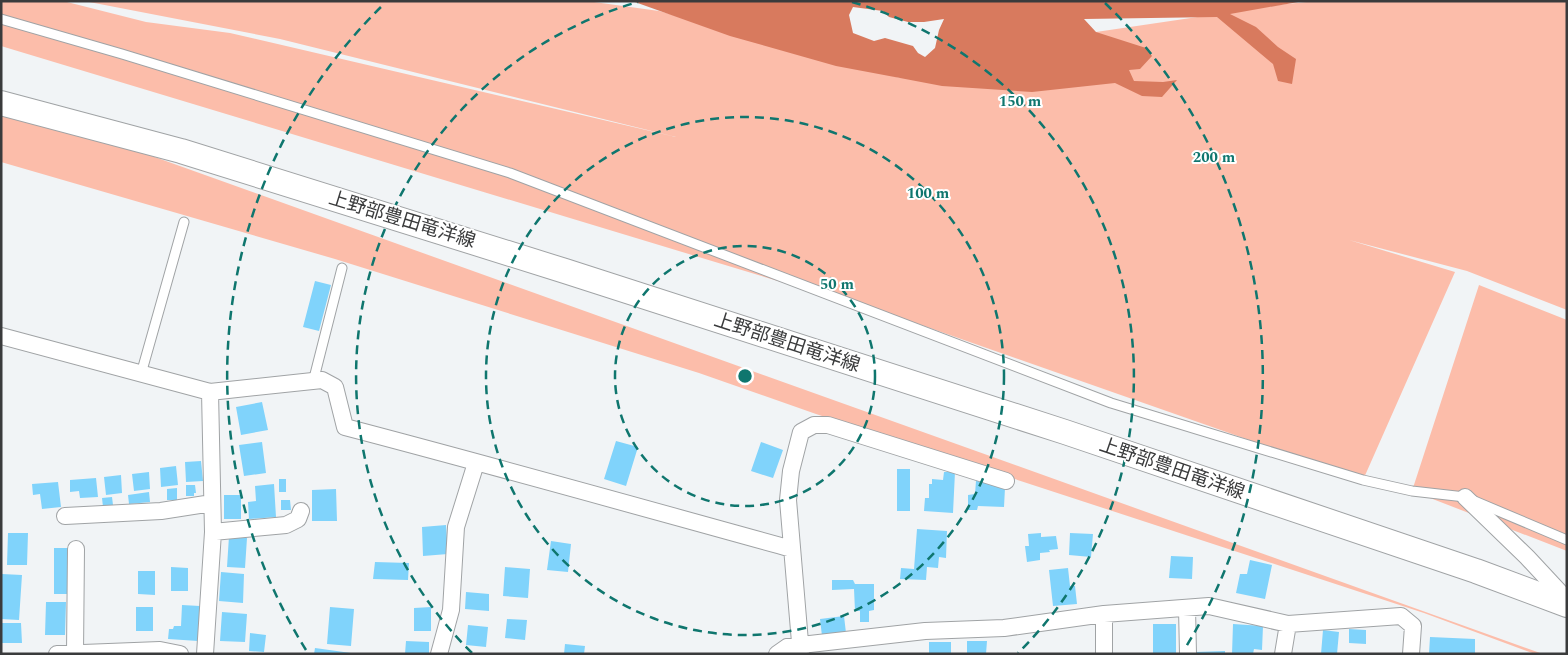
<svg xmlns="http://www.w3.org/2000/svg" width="1568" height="655" font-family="Spectral,'Noto Sans JP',serif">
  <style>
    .green { fill: #fcbdaa }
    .water { fill: #d87a5e; fill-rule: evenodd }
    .building { fill: #80d3fb }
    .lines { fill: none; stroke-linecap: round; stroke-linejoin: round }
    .service-casing { stroke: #a0a3a5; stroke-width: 11 }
    .minor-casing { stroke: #a0a3a5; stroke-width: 18 }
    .secondary-casing { stroke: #a0a3a5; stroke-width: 26 }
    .service { stroke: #fff; stroke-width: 9 }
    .minor { stroke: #fff; stroke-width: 16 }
    .secondary { stroke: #fff; stroke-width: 24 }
    .ring { fill: none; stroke: #0f766e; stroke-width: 2.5; stroke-dasharray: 9 6 }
    .labels { text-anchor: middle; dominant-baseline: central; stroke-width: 4; stroke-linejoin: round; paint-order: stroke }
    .street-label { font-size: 19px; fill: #3a3b3c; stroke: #fff }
    .centre { fill: #0f766e; stroke: #fff; stroke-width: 2.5 }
    .ring-label { font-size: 15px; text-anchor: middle; font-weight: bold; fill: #0f766e; stroke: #fff; stroke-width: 4; stroke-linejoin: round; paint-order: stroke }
  </style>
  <rect width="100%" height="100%" fill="#f1f4f6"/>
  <!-- green -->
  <path class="green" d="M 1,1 L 63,1 L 146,22 L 230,33 L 676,137 L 280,39 L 84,1 L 587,1 L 659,11 L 900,78 L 1096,32 L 1286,4 L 1317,1 L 1567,1 L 1567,310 L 1467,271 L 1349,240 L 1455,272 L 1363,480 L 907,320 L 1,46 Z
    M 1,102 L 1543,654 L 1535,654 L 1424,613 L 816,414 L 699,373 L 335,259 L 1,162 Z
    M 1479,285 L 1567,320 L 1567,551 L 1412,491 Z"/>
  <!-- water -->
  <path class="water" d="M 632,1 L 1304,1 L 1230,14 L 1256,27 L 1278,47 L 1296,59 L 1292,84 L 1278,81 L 1273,64 L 1217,17 L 1084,19 L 1096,32 L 1146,48 L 1152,56 L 1140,69 L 1129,70 L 1134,81 L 1163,82 L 1177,80 L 1162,97 L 1142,96 L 1115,83 L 1032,92 L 942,86 L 900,78 L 836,66 L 730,36 ZM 853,7 L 883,11 L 889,17 L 908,22 L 924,22 L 944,19 L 939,30 L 935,48 L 925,57 L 918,53 L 913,46 L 885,38 L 874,41 L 853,33 L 849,15 Z"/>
  <!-- building -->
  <path class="building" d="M 315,281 L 331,285 L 319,331 L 303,327 Z
    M 262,402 L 268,430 L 241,435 L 236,407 Z
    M 616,441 L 638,447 L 626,486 L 604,479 Z
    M 262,442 L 266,473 L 244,476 L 239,445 Z
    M 761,442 L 783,450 L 773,478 L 751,471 Z
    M 201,461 L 203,481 L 186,482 L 185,462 Z
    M 176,466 L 178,485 L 161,487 L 160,468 Z
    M 897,469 L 910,469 L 910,511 L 897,511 Z
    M 149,472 L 150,489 L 134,491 L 132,474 Z
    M 944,472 L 955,472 L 953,513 L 924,511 L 925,498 L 929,498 L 929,484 L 932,484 L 932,479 L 943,480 Z
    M 121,475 L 122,493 L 106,495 L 104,477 Z
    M 96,478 L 98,497 L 80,498 L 79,491 L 70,492 L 70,480 Z
    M 279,479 L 286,479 L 286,492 L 279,492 Z
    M 976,481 L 998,482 L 998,487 L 1005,488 L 1004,507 L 978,506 L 977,510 L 968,510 L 968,495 L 975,494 Z
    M 58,482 L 61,507 L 42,509 L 40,494 L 33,495 L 32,484 Z
    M 274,484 L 276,517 L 249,519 L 248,502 L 256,501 L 255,486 Z
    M 186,485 L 195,485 L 196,493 L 194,493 L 194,496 L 186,496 Z
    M 177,488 L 177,500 L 167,500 L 167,489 Z
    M 336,489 L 337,521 L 312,521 L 312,490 Z
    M 149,492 L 150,502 L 129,504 L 128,495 Z
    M 224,495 L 241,495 L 241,519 L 224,519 Z
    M 112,497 L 113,505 L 103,507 L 102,498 Z
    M 281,500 L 290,500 L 291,510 L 281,510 Z
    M 446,525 L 448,554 L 423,556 L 422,527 Z
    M 917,529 L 947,531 L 946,558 L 939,557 L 938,568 L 927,567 L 926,580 L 900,579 L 901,568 L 914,569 Z
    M 8,533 L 28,533 L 27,565 L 7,565 Z
    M 1041,533 L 1041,537 L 1056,536 L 1058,549 L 1049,550 L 1050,552 L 1040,553 L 1040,560 L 1027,562 L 1025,546 L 1029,546 L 1028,534 Z
    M 1070,533 L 1093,534 L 1091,557 L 1069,555 Z
    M 229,536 L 247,538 L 245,568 L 227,567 Z
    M 551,541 L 571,544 L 568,572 L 547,570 Z
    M 54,548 L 72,548 L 72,594 L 54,594 Z
    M 1171,556 L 1193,557 L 1192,579 L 1169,578 Z
    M 1250,560 L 1272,565 L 1265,599 L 1236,593 L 1240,574 L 1247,574 Z
    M 375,562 L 409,563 L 408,580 L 373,579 Z
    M 171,567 L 188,568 L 188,591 L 171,591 Z
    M 505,567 L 530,569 L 528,598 L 503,596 Z
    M 1068,568 L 1070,586 L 1075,586 L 1077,604 L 1053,606 L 1049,570 Z
    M 138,571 L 155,571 L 155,595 L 138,594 Z
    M 221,572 L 244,574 L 243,603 L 219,601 Z
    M 2,574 L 22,575 L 19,620 L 1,619 Z
    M 832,580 L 853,580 L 855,584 L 874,584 L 874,610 L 869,611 L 869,622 L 860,622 L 860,611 L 855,611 L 854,589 L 832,590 Z
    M 466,592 L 489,594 L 489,611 L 465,609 Z
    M 46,602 L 66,602 L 65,635 L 45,635 Z
    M 182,605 L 200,606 L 198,641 L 168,639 L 169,629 L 173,629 L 174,626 L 181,626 Z
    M 136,607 L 153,607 L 153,631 L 136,631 Z
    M 330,607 L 354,609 L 351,646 L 327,644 Z
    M 431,607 L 431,631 L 414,631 L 414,608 Z
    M 222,612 L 247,614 L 245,642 L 220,641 Z
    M 844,616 L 846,633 L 822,636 L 820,619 Z
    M 507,619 L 527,620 L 525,640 L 505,638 Z
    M 1,623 L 21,623 L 22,643 L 1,643 Z
    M 1153,624 L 1176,624 L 1176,654 L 1153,654 Z
    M 1233,624 L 1263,626 L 1262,650 L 1254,649 L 1253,654 L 1232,654 Z
    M 468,625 L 488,627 L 486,647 L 466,645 Z
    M 1349,629 L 1366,630 L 1366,644 L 1349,643 Z
    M 1323,630 L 1339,632 L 1337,654 L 1321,654 Z
    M 250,633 L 266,635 L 264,652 L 249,651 Z
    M 1430,637 L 1475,639 L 1475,654 L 1429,654 Z
    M 406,641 L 429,642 L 429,654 L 405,654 Z
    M 967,641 L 987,641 L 986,654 L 967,654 Z
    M 929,642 L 951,642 L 951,654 L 929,654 Z
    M 565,644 L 585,646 L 584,654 L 564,654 Z
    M 315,648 L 351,653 L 351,654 L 314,654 Z
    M 1225,651 L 1225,654 L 1195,654 L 1195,652 Z"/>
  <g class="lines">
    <defs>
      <path id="service" d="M 1,19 L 122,54 L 510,173 L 1111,403 L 1363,480 L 1412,491 L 1465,497 L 1567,540
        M 141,374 L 184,222
        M 313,382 L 342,268"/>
      <path id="minor" d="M 1,336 L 210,392 L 322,380 L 335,387 L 345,427 C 494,466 643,508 792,549
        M 1465,497 L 1527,557 L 1567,600
        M 65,516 L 161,511 L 212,503
        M 213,532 L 286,525 L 298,519 L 301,511
        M 1187,608 L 1188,654
        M 75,653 L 76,549
        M 57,654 L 160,650 L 180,654
        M 205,654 L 213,532 L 210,392
        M 439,654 L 451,610 L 456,527 L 476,463
        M 777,654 L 787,647 L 801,645 L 925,631 L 1004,628 L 1104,614 L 1209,606 L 1288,624 L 1401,616 L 1413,626 L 1411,654
        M 801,654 L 788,500 L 791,471 L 801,432 L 814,425 L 828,425 L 1006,481
        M 1104,654 L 1104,614
        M 1283,654 L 1288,624"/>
      <path id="secondary" d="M 1,103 L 181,151 L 565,271 L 1065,432 L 1476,571 L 1567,605"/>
    </defs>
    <!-- service casing -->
    <use href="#service" class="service-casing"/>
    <!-- minor casing -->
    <use href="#minor" class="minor-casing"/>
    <!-- secondary casing -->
    <use href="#secondary" class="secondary-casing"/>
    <!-- service -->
    <use href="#service" class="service"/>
    <!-- minor -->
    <use href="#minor" class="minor"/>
    <!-- secondary -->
    <use href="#secondary" class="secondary"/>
  </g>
  <!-- distance rings -->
  <g class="ring">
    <circle cx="745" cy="376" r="130"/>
    <circle cx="745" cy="376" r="259"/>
    <path d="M472 653A389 389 0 0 1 638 2M852 2A389 389 0 0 1 1018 653"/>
    <path d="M306 650A518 518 0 0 1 385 3M1105 3A518 518 0 0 1 1184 650"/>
  </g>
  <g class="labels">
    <!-- street labels -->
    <g class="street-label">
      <text transform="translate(402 220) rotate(17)">上野部豊田竜洋線</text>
      <text transform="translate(787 343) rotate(18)">上野部豊田竜洋線</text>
      <text transform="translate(1172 469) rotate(19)">上野部豊田竜洋線</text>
    </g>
  </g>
  <circle cx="745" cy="376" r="8" class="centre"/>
  <g class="ring-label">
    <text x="1020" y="106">150 m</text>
    <text x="1214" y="162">200 m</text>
    <text x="928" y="198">100 m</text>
    <text x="837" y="289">50 m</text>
  </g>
  <!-- border -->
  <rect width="1568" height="655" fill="none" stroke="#3a3b3c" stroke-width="5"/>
</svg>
